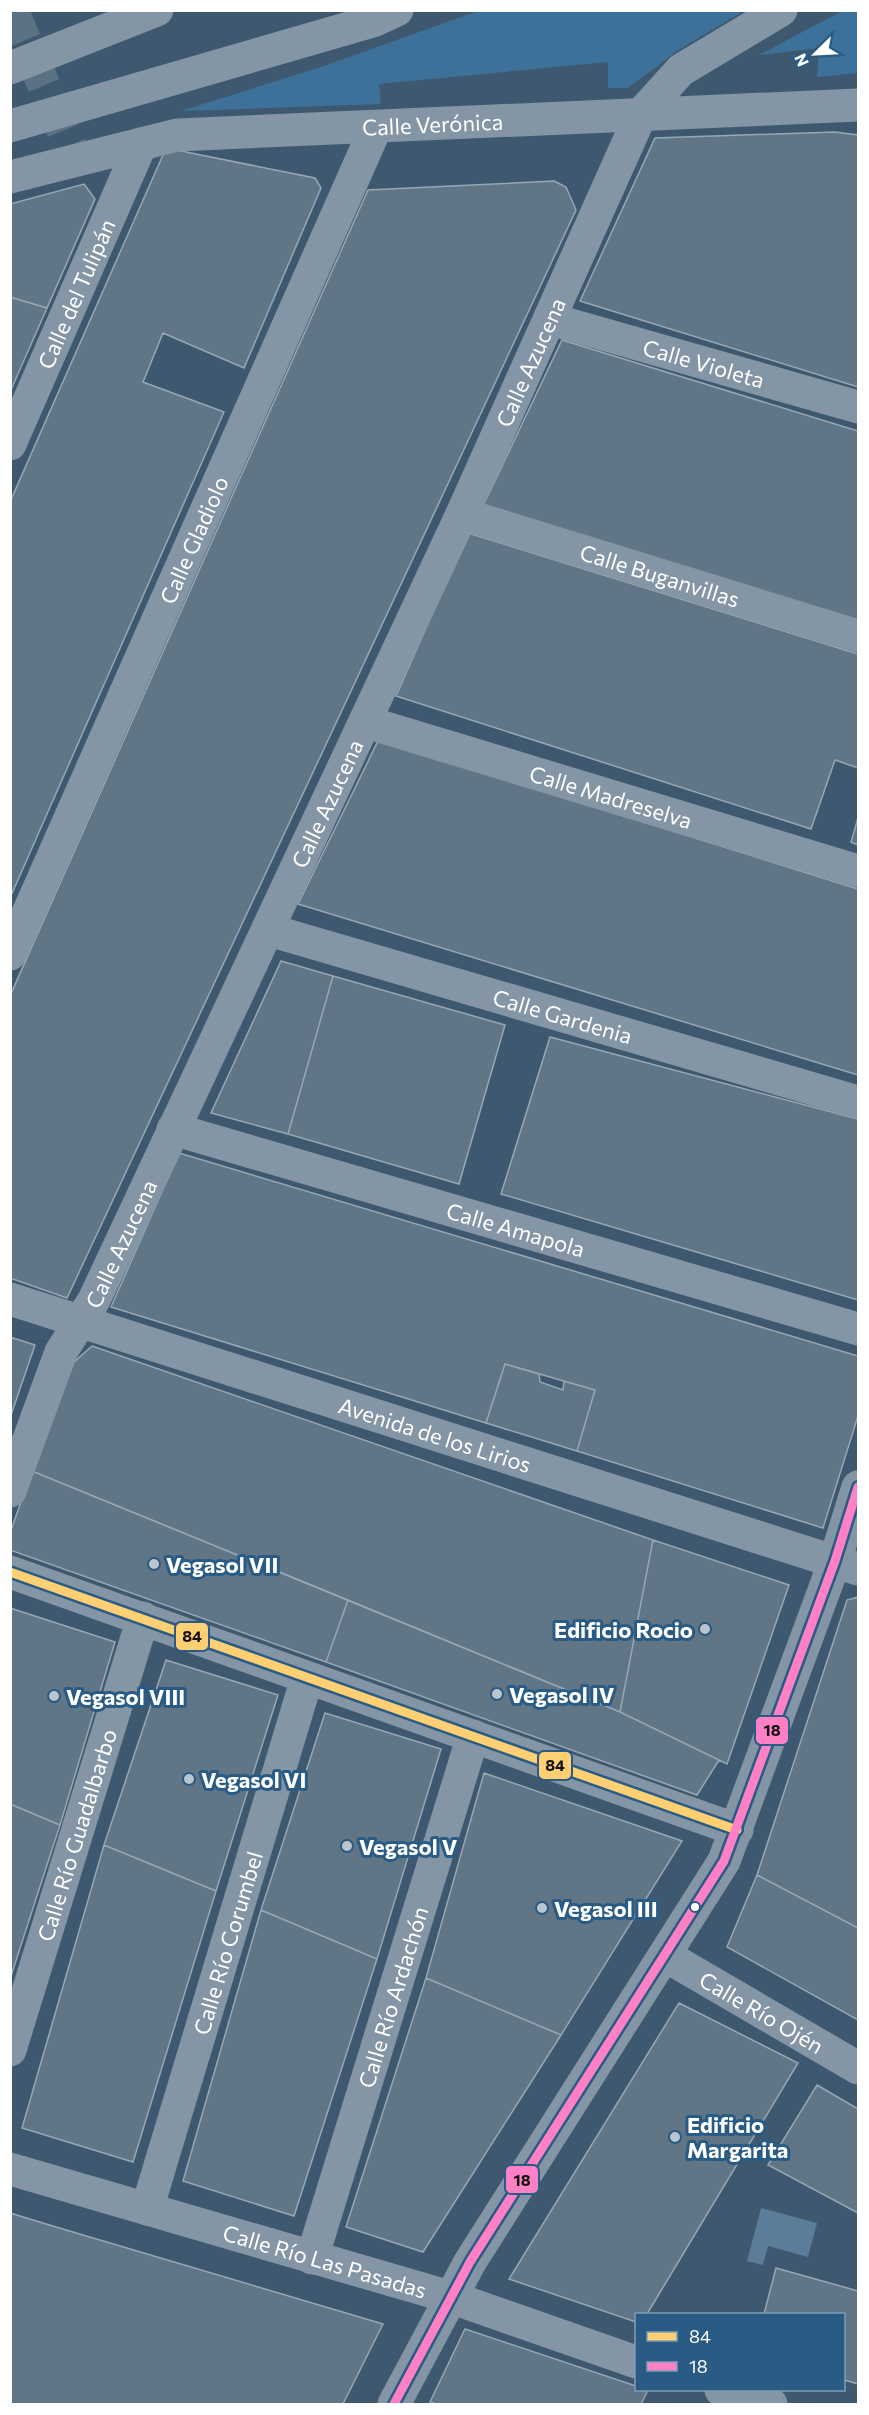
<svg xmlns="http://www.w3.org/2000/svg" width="869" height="2415" font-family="Commissioner,sans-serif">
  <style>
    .green { fill: #3e7199 }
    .water { fill: #5c7d99 }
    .building { fill: #607586; stroke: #98a7b4; stroke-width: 1.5 }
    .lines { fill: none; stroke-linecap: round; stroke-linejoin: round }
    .minor-tunnel { stroke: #5b7285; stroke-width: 33; stroke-dasharray: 33 16; stroke-linecap: butt }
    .minor { stroke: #8495a5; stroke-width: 33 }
    .highway { stroke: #8495a5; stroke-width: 33 }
    .bus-1-casing { stroke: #295b84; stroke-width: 14 }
    .bus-2-casing { stroke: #295b84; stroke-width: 14 }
    .bus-1 { stroke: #fed073; stroke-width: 9 }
    .bus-2 { stroke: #ff80c5; stroke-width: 9 }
    .poi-dot { fill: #bbc5cd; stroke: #295b84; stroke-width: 2 }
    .bus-dot { fill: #fff; stroke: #295b84; stroke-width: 2 }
    .labels { text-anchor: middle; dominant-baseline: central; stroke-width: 6; stroke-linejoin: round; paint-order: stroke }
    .street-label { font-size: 22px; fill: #fff; stroke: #295b84 }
    .poi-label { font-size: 22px; font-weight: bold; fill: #fff; stroke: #295b84; text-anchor: start }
    .line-badge { stroke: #295b84; stroke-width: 2 }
    .pale-badge-label { font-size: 16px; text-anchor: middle; font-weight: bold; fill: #111 }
  </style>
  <rect width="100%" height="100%" fill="#3e596f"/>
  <!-- green -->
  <path class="green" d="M 478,11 L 744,11 L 680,49 L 628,88 L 608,88 L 608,62 L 379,84 L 381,104 L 181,111 L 321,67 Z
    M 842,11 L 858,11 L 858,73 L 817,77 L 819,48 L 759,55 Z"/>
  <!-- water -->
  <path class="water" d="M 761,2208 L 817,2223 L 808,2257 L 768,2246 L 763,2265 L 747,2261 Z"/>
  <!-- building -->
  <path class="building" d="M 835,132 L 858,135 L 858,387 L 580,301 L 655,138 Z
    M 166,148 L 315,178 L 321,188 L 244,368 L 163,333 L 143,382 L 224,412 L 10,898 L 10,502 Z
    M 554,181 L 566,187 L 576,210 L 67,1298 L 10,1278 L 10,996 L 368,190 Z
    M 84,184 L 95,199 L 47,308 L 10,297 L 10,204 Z
    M 10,297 L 47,308 L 10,392 Z
    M 562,340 L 858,431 L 858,621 L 482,508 Z
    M 468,533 L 858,654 L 858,768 L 835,760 L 811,829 L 396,696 Z
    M 379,739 L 858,889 L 858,1075 L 298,904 Z
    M 858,818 L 858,845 L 851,842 Z
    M 281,961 L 333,976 L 288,1134 L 211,1113 Z
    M 333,976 L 505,1025 L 459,1184 L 288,1134 Z
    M 550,1037 L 858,1119 L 858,1300 L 501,1194 Z
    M 179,1153 L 858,1356 L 858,1416 L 823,1528 L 577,1451 L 595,1390 L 505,1364 L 486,1423 L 111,1307 Z
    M 10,1337 L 35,1345 L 10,1418 Z
    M 92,1346 L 653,1540 L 620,1712 L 32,1471 L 66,1369 Z
    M 505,1364 L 539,1374 L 540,1382 L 563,1390 L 564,1381 L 595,1390 L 577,1451 L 486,1423 Z
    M 32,1471 L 348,1600 L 326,1662 L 10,1550 L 10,1533 Z
    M 653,1540 L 789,1585 L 727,1764 L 620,1712 Z
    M 858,1597 L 858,1928 L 757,1875 L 847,1600 Z
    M 348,1600 L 620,1712 L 719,1760 L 697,1795 L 326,1662 Z
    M 10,1608 L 115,1642 L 60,1825 L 10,1804 Z
    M 166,1660 L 278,1695 L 216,1891 L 104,1845 Z
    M 325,1713 L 441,1749 L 377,1959 L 261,1910 Z
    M 484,1773 L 682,1841 L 561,2035 L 426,1978 Z
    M 10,1804 L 60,1825 L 10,1979 Z
    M 104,1845 L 216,1891 L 133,2162 L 22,2128 Z
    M 757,1875 L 858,1928 L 858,2020 L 727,1947 Z
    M 261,1910 L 377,1959 L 294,2216 L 183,2181 Z
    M 426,1978 L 561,2035 L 423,2252 L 346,2227 Z
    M 679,2003 L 798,2063 L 647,2314 L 636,2314 L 636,2322 L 509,2279 Z
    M 817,2085 L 858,2109 L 858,2213 L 768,2165 Z
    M 10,2213 L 56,2227 L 383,2324 L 343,2404 L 10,2404 Z
    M 776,2268 L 858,2291 L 858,2384 L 844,2380 L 844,2314 L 764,2314 Z
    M 465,2329 L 636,2386 L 636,2390 L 648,2390 L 641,2404 L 436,2404 L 430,2402 Z"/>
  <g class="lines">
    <!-- minor-tunnel -->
    <path class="minor-tunnel" d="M 12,10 L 76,161"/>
    <!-- minor -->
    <g class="minor">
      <path id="s1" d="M 10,177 L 177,135 L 858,105"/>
      <path id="s2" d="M 550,319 L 858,407"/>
      <path id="s3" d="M 10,444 L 141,144"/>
      <path id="s4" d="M 462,514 L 858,636"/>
      <path id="s5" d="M 366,722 L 858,871"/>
      <path id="s6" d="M 269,930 L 858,1102"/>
      <path id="s7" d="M 10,954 L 376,127"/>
      <path id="s8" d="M 173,1129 L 858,1329"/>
      <path id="s9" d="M 10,1299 L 858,1569"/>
      <path id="s10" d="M 10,1491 L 61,1352 L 94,1300 L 462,514 L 641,114 L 681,70 L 781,10"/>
      <path d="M 10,1572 L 737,1830"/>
      <path id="s11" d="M 666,1956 L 858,2068"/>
      <path id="s12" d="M 10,2050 L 143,1618"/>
      <path id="s13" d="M 10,2169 L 450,2297 L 636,2362"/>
      <path id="s14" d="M 147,2209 L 307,1678"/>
      <path id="s15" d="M 312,2258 L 473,1736"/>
      <path d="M 721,2390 L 771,2404"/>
      <path d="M 394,2404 L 470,2262 L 724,1861 L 835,1561 L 858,1487"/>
    </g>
    <!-- highway -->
    <path class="highway" d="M 10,68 L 157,10
      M 10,126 L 373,21 L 397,10"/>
    <defs>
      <path id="bus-1" d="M 10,1572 L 737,1830"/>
      <path id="bus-2" d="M 394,2404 L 470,2262 L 724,1861 L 835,1561 L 858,1487"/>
    </defs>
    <!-- bus-1 casing -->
    <use href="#bus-1" class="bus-1-casing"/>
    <!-- bus-2 casing -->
    <use href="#bus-2" class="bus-2-casing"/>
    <!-- bus-1 -->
    <use href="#bus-1" class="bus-1"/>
    <!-- bus-2 -->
    <use href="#bus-2" class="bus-2"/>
  </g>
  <!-- markers -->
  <g class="poi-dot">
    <circle cx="154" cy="1564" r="6"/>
    <circle cx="705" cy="1629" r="6"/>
    <circle cx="497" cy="1694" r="6"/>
    <circle cx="54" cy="1696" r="6"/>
    <circle cx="189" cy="1779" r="6"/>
    <circle cx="347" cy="1846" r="6"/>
    <circle cx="542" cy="1908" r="6"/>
    <circle cx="675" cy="2137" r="6"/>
  </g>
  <circle class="bus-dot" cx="695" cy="1907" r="5"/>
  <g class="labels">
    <!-- street labels -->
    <g class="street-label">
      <text stroke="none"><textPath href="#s1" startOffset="428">Calle Verónica</textPath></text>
      <text stroke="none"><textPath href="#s3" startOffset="164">Calle del Tulipán</textPath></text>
      <text stroke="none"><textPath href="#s10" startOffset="1244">Calle Azucena</textPath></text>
      <text stroke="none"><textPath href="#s2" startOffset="160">Calle Violeta</textPath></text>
      <text stroke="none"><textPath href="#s7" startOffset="453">Calle Gladiolo</textPath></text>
      <text stroke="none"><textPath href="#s4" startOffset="207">Calle Buganvillas</textPath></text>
      <text stroke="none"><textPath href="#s5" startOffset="256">Calle Madreselva</textPath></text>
      <text stroke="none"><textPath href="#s10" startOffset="758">Calle Azucena</textPath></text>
      <text stroke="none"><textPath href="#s6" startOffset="306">Calle Gardenia</textPath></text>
      <text stroke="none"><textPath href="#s8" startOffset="357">Calle Amapola</textPath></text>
      <text stroke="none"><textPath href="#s10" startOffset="272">Calle Azucena</textPath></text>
      <text stroke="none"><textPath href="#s9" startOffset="446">Avenida de los Lirios</textPath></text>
      <text stroke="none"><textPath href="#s12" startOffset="225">Calle Río Guadalbarbo</textPath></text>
      <text stroke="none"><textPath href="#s14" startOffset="278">Calle Río Corumbel</textPath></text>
      <text stroke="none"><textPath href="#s15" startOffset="273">Calle Río Ardachón</textPath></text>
      <text stroke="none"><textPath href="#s11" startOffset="111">Calle Río Ojén</textPath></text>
      <text stroke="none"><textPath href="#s13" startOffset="328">Calle Río Las Pasadas</textPath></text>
    </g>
    <!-- poi labels -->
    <g class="poi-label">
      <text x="166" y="1564">Vegasol VII</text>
      <text x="693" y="1629" text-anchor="end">Edificio Rocio</text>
      <text x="509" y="1694">Vegasol IV</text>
      <text x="66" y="1696">Vegasol VIII</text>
      <text x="201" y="1779">Vegasol VI</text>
      <text x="359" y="1846">Vegasol V</text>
      <text x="554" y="1908">Vegasol III</text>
      <text x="687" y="2124">Edificio<tspan x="687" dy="25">Margarita</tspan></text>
    </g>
  </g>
  <g class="line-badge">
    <rect x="175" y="1622" width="34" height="29" rx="6" fill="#fed073"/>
    <rect x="755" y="1716" width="34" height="29" rx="6" fill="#ff80c5"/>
    <rect x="538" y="1751" width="34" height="29" rx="6" fill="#fed073"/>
    <rect x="505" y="2165" width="34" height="29" rx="6" fill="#ff80c5"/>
  </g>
  <g class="pale-badge-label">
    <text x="192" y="1642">84</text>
    <text x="772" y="1736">18</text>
    <text x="555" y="1771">84</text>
    <text x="522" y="2186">18</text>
  </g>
  <!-- border -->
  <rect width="869" height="2415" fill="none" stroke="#ffffff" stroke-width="24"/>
  <!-- legend -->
  <rect x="635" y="2313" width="210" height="78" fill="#295b84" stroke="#7f9db5" stroke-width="1.5"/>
  <rect x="647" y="2332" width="30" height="9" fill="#fed073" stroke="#7f9db5" stroke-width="1.5"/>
  <text x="689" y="2343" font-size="18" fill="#ffffff">84</text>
  <rect x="647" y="2362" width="30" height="9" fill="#ff80c5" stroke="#7f9db5" stroke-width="1.5"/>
  <text x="689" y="2373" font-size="18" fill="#ffffff">18</text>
  <!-- north arrow -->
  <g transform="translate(815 54) rotate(246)" stroke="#295b84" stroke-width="4.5" paint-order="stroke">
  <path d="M0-4.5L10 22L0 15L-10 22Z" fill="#ffffff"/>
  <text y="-9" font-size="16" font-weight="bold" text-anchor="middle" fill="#ffffff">N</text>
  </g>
</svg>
